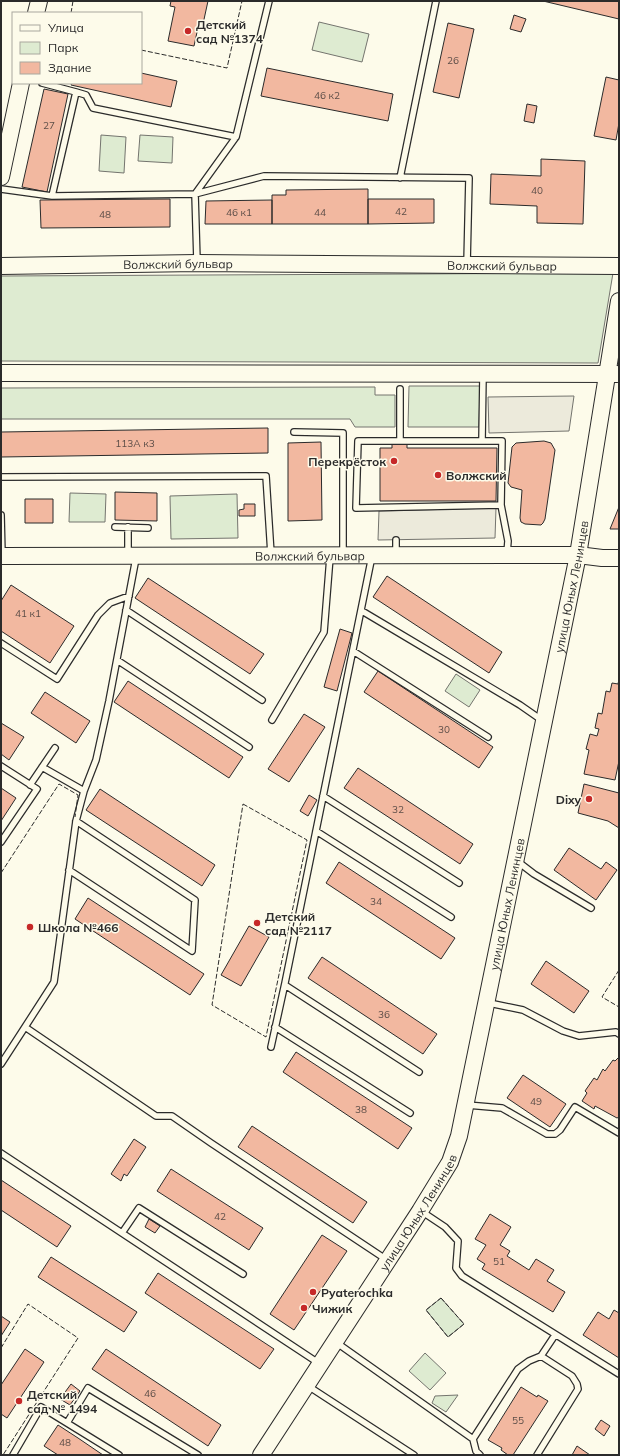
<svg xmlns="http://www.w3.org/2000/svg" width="620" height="1456" font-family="Mulish,sans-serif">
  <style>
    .green { fill: #deebd1; stroke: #74746e }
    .parking { fill: #eceadb; stroke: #74746e }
    .building { fill: #f2b8a0; stroke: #2b2b2b }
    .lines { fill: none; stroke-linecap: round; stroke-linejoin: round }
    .lane-casing { stroke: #2b2b2b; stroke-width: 8 }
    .secondary-casing { stroke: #2b2b2b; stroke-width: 18 }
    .lane { stroke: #fdfbea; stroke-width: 5.5 }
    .secondary { stroke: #fdfbea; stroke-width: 16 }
    .fence { stroke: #2b2b2b; stroke-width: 1; stroke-dasharray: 5 2; stroke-linecap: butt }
    .poi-dot { fill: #c62828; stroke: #fdfbea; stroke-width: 1.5 }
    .labels { text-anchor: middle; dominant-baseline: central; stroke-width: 3; stroke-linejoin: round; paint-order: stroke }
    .number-label { font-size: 10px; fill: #5d4e48 }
    .poi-label { font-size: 12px; font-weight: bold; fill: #2b2b2b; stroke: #fdfbea; text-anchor: start }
    .street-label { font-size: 12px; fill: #2b2b2b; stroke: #fdfbea }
  </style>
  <rect width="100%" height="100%" fill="#fdfbea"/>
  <!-- green -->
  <path class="green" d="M 319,22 L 369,34 L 362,62 L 312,50 Z
    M 101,135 L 126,137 L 124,173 L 99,171 Z
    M 140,135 L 173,137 L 172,163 L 138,161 Z
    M 613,273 L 598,363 L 1,361 L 1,276 Z
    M 409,386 L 480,386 L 479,427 L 408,427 Z
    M 375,387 L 375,395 L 395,395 L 395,427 L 355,427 L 350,419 L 1,419 L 1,388 Z
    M 70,493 L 106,494 L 105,522 L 69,522 Z
    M 237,494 L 238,538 L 171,539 L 170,496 Z
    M 456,674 L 480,690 L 469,707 L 445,691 Z
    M 441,1298 L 464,1324 L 448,1337 L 426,1310 Z
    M 425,1353 L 446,1373 L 430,1390 L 409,1371 Z
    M 458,1395 L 446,1412 L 432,1403 L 435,1396 Z"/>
  <!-- parking -->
  <path class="parking" d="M 574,396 L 569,431 L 489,433 L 488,397 Z
    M 496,508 L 495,538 L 378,540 L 379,511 Z"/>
  <!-- building -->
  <path class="building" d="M 171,1 L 208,1 L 203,24 L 199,23 L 194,46 L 168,41 L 175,7 L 170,6 Z
    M 543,1 L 619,1 L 619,19 Z
    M 514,15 L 526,19 L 521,32 L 510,29 Z
    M 448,23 L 474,29 L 459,98 L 433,92 Z
    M 267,68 L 393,94 L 388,121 L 261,96 Z
    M 141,73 L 177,81 L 171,107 L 71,85 L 72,83 L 141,83 Z
    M 606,77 L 619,80 L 619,123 L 616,140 L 594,136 Z
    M 44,89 L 68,94 L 47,192 L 22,187 Z
    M 527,104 L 537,106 L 534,123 L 524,121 Z
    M 541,159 L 585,161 L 583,224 L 537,223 L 537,206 L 490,204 L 491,174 L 541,176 Z
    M 368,189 L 368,224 L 272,224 L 272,195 L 286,195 L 286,190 Z
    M 170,199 L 170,227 L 41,228 L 40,200 Z
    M 368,199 L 434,199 L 434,223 L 368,224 Z
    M 272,200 L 272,224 L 205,224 L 206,201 Z
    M 268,428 L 268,453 L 1,457 L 1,432 Z
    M 544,441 L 551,443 L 555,450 L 545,519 L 543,523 L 541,525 L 525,524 L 521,522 L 520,518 L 522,490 L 511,487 L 508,483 L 512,447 L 516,443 Z
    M 321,442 L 322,520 L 288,521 L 288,443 Z
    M 392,443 L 407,443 L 407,448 L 497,448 L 496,501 L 380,501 L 380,448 L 392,448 Z
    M 115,492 L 157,493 L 157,521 L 115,520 Z
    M 25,499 L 53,499 L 53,523 L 25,523 Z
    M 244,504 L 255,504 L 255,516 L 239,516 L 239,510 L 244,509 Z
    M 619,507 L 619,529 L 610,529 Z
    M 387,576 L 502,652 L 489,673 L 373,597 Z
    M 148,578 L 264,654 L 250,674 L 135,598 Z
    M 11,585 L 74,626 L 50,663 L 1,631 L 1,601 Z
    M 340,629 L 352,633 L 337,691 L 324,687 Z
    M 378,671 L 493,747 L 479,768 L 364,692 Z
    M 619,679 L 619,761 L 615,780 L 584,774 L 589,750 L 586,749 L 590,734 L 597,736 L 599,729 L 595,728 L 598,713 L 602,714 L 606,691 L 610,692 L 612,683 L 618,684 Z
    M 128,681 L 243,757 L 229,778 L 114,702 Z
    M 45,692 L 90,721 L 76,743 L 31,713 Z
    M 304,714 L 325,727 L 289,782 L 268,769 Z
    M 1,723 L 24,737 L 9,760 L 1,754 Z
    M 358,768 L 473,844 L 460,864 L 344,788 Z
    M 584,784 L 619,793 L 619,828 L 608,821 L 578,813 Z
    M 1,788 L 16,798 L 1,821 Z
    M 100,789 L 215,865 L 202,886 L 86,810 Z
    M 309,795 L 317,800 L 308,816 L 300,811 Z
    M 569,848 L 601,869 L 606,862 L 617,870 L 596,900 L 554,870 Z
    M 339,862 L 455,938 L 441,959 L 326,883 Z
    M 88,898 L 204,974 L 190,995 L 75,919 Z
    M 249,926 L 269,937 L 241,986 L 221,975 Z
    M 322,957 L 437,1034 L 423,1054 L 308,978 Z
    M 546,961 L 589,991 L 574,1013 L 531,984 Z
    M 296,1052 L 412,1128 L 398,1149 L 283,1072 Z
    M 618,1058 L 619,1058 L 619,1117 L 617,1118 L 595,1106 L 594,1109 L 582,1101 L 587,1093 L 585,1091 L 594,1078 L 597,1080 L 603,1069 L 605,1071 L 613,1060 L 615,1061 Z
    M 523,1075 L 566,1104 L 550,1127 L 507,1098 Z
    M 252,1126 L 367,1202 L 353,1223 L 238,1147 Z
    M 134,1139 L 146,1147 L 127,1176 L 124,1174 L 121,1181 L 111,1174 Z
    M 171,1169 L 263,1228 L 249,1250 L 157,1191 Z
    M 1,1180 L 71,1226 L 57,1247 L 1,1210 Z
    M 490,1214 L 511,1227 L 500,1245 L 510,1251 L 507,1256 L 529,1270 L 536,1259 L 554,1270 L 547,1281 L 565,1292 L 553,1312 L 482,1269 L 485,1264 L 477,1259 L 486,1245 L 475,1239 Z
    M 149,1219 L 160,1226 L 155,1233 L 145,1227 Z
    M 322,1235 L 347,1251 L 294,1330 L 270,1314 Z
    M 51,1257 L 137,1312 L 124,1332 L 38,1277 Z
    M 158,1273 L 274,1349 L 260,1369 L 145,1293 Z
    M 614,1310 L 619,1313 L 619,1358 L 583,1335 L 598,1312 L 609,1319 Z
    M 1,1316 L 10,1322 L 1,1336 Z
    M 25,1349 L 44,1362 L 7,1418 L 1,1414 L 1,1385 Z
    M 106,1349 L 221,1425 L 208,1446 L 92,1369 Z
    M 71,1384 L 80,1391 L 70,1405 L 60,1399 Z
    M 521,1387 L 537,1397 L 538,1395 L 548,1401 L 513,1455 L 508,1455 L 501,1450 L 502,1448 L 488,1440 Z
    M 601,1420 L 610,1426 L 604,1436 L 595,1429 Z
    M 58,1425 L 78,1438 L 103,1455 L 58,1455 L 44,1446 Z
    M 577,1446 L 590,1455 L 572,1455 Z"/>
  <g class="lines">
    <defs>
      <path id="lane" d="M 76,92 L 86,95 L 93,108 L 236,137 L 269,1
        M 400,178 L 436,1
        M 1,189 L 52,196 L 76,92 L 42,83
        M 52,196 L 195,194 L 264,176 L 469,178 L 467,264
        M 197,261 L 195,194 L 236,137
        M 294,432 L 343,433 L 343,554
        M 400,441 L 400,389
        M 482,441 L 483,375
        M 1,477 L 266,476 L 271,554
        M 501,505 L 356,508 L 358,441 L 502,441 L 501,505 L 508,541 L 507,553
        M 1,515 L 2,555
        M 115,527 L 148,528
        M 396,554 L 396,540
        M 128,555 L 128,527
        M 126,610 L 262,700
        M 362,611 L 520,705 L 543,721
        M 1,643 L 57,679 L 98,615 L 110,603 L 129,596
        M 353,651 L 488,737
        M 117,660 L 249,747
        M 272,720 L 324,632 L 330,557
        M 1,766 L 37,789 L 1,842
        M 42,767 L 84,791
        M 30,785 L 55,748
        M 323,796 L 459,883
        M 316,831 L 451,917
        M 517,861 L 534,874 L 591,908
        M 69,870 L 192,951 L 195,900 L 76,821
        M 285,985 L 419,1072
        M 489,1003 L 523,1010 L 563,1031 L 579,1036 L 616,1032 L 619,1034
        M 25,1027 L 54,982 L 76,821 L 84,791 L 96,760 L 109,701 L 136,558
        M 275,1027 L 410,1113
        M 271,1047 L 285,983 L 372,556
        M 1,1064 L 25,1027 L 156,1116 L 172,1116 L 211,1143 L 387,1260
        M 467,1105 L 502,1108 L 547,1134 L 555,1134 L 560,1130 L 575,1107 L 619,1133
        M 1,1153 L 320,1364
        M 421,1211 L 445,1227 L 458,1241 L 456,1268 L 462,1276 L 619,1374
        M 122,1233 L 139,1208 L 243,1274
        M 337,1343 L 473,1439 L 476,1451 L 480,1455
        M 308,1386 L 414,1455
        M 473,1439 L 518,1369 L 529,1361 L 541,1356
        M 13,1455 L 41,1407 L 67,1423
        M 119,1455 L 67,1423 L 88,1388 L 198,1455
        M 537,1455 L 578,1389 L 577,1384 L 572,1376 L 541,1356 L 555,1335"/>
      <g id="secondary">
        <path d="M 36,13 L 39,1"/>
        <path d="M 1,177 L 21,83"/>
        <path id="s1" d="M 1,266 L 197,263 L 619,266"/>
        <path d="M 1,373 L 617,374"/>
        <path id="s2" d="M 1,556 L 507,555 L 578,555 L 602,558 L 619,558"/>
        <path id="s3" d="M 261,1455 L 420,1211 L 450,1162 L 459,1136 L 578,555 L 619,301"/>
      </g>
    </defs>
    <!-- lane casing -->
    <use href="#lane" class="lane-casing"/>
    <!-- secondary casing -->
    <use href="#secondary" class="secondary-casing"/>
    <!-- lane -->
    <use href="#lane" class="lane"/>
    <!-- secondary -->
    <use href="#secondary" class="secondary"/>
    <!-- fence -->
    <path class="fence" d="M 71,13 L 73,1
      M 141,50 L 227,68 L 242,1
      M 243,804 L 307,840 L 266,1037 L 212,1005 Z
      M 1,873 L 59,784 L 78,795 L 75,817
      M 619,970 L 602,997 L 619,1007
      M 441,1298 L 464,1324 L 448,1337 L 426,1310 Z
      M 1,1348 L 28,1304 L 78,1338 L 3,1455"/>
  </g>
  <!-- markers -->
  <g class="poi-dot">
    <circle cx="188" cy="31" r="4"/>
    <circle cx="394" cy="461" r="4"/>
    <circle cx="438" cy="475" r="4"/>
    <circle cx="589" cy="799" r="4"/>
    <circle cx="257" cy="923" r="4"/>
    <circle cx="30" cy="927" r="4"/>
    <circle cx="313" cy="1292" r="4"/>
    <circle cx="304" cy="1308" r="4"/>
    <circle cx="19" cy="1401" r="4"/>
  </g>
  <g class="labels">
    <!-- number labels -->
    <g class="number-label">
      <text x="453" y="60">26</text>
      <text x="327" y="95">46 к2</text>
      <text x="49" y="125">27</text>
      <text x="537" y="190">40</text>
      <text x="401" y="211">42</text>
      <text x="239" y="212">46 к1</text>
      <text x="320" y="212">44</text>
      <text x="105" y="214">48</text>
      <text x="135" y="443">113А к3</text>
      <text x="28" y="613">41 к1</text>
      <text x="444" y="729">30</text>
      <text x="398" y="809">32</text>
      <text x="376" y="901">34</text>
      <text x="384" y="1014">36</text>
      <text x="536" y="1101">49</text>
      <text x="361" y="1109">38</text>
      <text x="220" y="1216">42</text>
      <text x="499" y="1261">51</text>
      <text x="150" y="1393">46</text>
      <text x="518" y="1420">55</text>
      <text x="65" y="1442">48</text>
    </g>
    <!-- poi labels -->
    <g class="poi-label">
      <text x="196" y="24">Детский<tspan x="196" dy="14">сад №1374</tspan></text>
      <text x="386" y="461" text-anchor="end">Перекрёсток</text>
      <text x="446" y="475">Волжский</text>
      <text x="581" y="799" text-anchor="end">Dixy</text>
      <text x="265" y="916">Детский<tspan x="265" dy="14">сад №2117</tspan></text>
      <text x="38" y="927">Школа №466</text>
      <text x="321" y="1292">Pyaterochka</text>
      <text x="312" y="1308">Чижик</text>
      <text x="27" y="1394">Детский<tspan x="27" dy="14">сад № 1494</tspan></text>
    </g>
    <!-- street labels -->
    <g class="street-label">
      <text stroke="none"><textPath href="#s1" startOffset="177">Волжский бульвар</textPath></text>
      <text stroke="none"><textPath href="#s1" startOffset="501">Волжский бульвар</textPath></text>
      <text stroke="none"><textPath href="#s2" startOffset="309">Волжский бульвар</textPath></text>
      <text stroke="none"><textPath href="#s3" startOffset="937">улица Юных Ленинцев</textPath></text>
      <text stroke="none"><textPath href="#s3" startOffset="613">улица Юных Ленинцев</textPath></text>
      <text stroke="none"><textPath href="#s3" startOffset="289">улица Юных Ленинцев</textPath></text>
    </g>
  </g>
  <!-- border -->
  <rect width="620" height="1456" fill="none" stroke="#2b2b2b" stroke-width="4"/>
  <!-- legend -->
  <rect x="12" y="12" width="130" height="72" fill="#fdfbea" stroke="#a9a89e"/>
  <rect x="20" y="25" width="20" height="6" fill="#fdfbea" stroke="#a9a89e"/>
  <text x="48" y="32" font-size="12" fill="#2b2b2b">Улица</text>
  <rect x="20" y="42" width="20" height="12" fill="#deebd1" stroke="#a9a89e"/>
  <text x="48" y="52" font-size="12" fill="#2b2b2b">Парк</text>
  <rect x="20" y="62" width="20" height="12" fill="#f2b8a0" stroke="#a9a89e"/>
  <text x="48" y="72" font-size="12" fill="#2b2b2b">Здание</text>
</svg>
